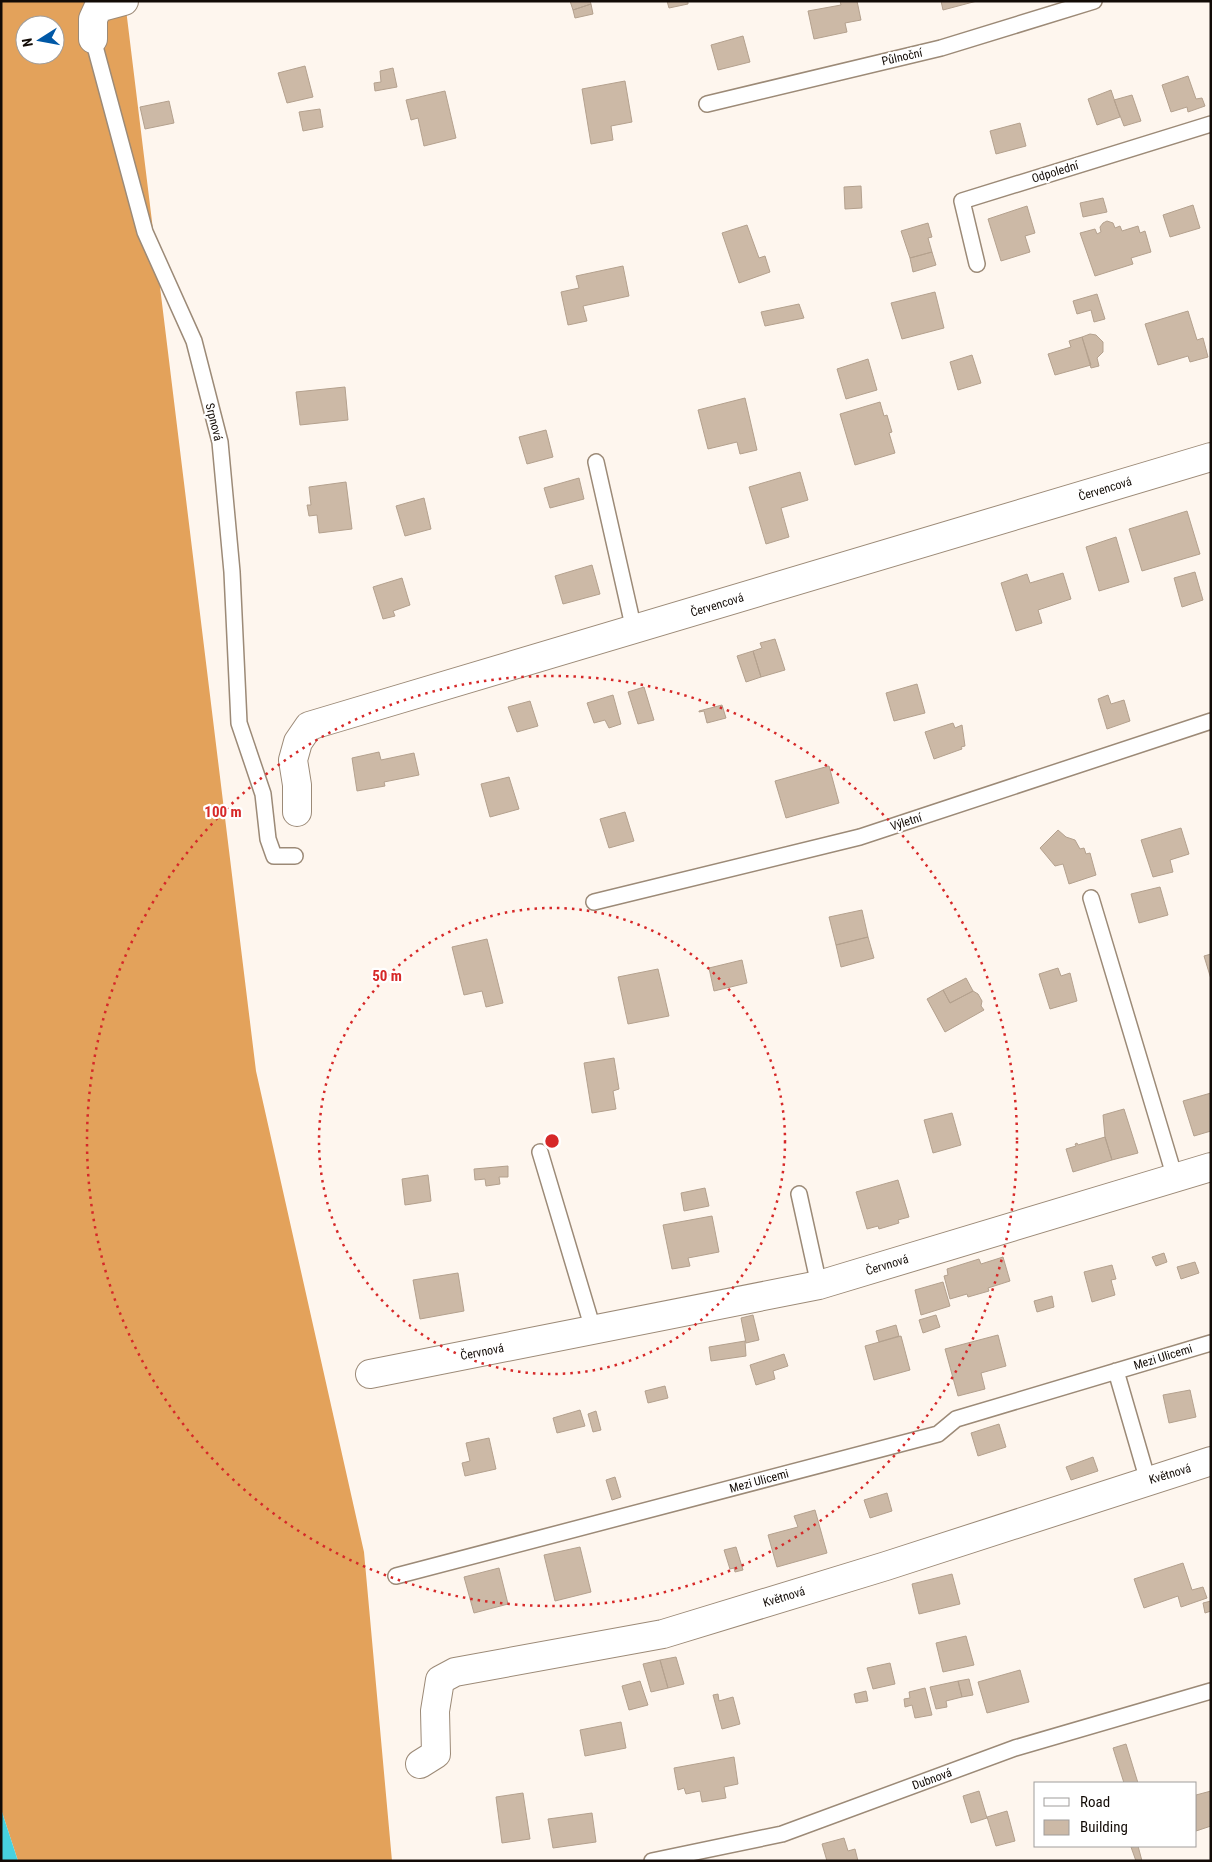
<svg xmlns="http://www.w3.org/2000/svg" width="1212" height="1862" font-family="'Roboto Condensed',sans-serif">
  <style>
    .forest { fill: #e3a25b; fill-rule: evenodd }
    .water { fill: #47d1df }
    .building { fill: #ccb9a6; stroke: #b4a18e }
    .lines { fill: none; stroke-linecap: round; stroke-linejoin: round }
    .service-casing { stroke: #9c8a77; stroke-width: 18 }
    .minor-casing { stroke: #9c8a77; stroke-width: 30 }
    .service { stroke: #fff; stroke-width: 15 }
    .minor { stroke: #fff; stroke-width: 28 }
    .ring { fill: none; stroke: #d62828; stroke-width: 2.5; stroke-dasharray: 2.5 5 }
    .labels { text-anchor: middle; dominant-baseline: central; stroke-width: 4.5; stroke-linejoin: round; paint-order: stroke }
    .street-label { font-size: 12px; fill: #120b06; stroke: #fff }
    .centre { fill: #d62828; stroke: #fff; stroke-width: 2.5 }
    .ring-label { font-size: 15px; text-anchor: middle; font-weight: bold; fill: #d62828; stroke: #fff; stroke-width: 4.5; stroke-linejoin: round; paint-order: stroke }
  </style>
  <rect width="100%" height="100%" fill="#fef6ee"/>
  <!-- forest -->
  <path class="forest" d="M 1,1 L 125,1 L 256,1071 L 364,1552 L 392,1861 L 18,1861 L 1,1809 ZM 25,25 L 55,25 L 55,55 L 25,55 Z"/>
  <!-- water -->
  <path class="water" d="M 1,1809 L 18,1861 L 1,1861 Z"/>
  <!-- building -->
  <path class="building" d="M 570,1 L 590,1 L 591,4 L 573,10 Z
    M 667,1 L 688,1 L 688,4 L 669,8 Z
    M 840,1 L 857,1 L 861,20 L 845,23 L 847,32 L 814,39 L 808,11 L 841,5 Z
    M 941,1 L 977,1 L 943,10 Z
    M 591,4 L 593,14 L 575,18 L 573,10 Z
    M 743,36 L 750,62 L 718,70 L 711,45 Z
    M 305,66 L 313,97 L 287,103 L 278,73 Z
    M 393,68 L 397,87 L 375,91 L 374,83 L 381,82 L 380,71 Z
    M 1188,76 L 1196,99 L 1202,98 L 1205,106 L 1188,112 L 1187,107 L 1171,112 L 1162,85 Z
    M 625,81 L 632,122 L 611,126 L 613,140 L 591,144 L 582,89 Z
    M 1111,90 L 1120,117 L 1097,125 L 1088,99 Z
    M 445,91 L 456,138 L 424,146 L 418,118 L 411,120 L 406,100 Z
    M 1132,95 L 1141,121 L 1124,126 L 1114,100 Z
    M 169,101 L 174,123 L 145,129 L 140,107 Z
    M 320,109 L 323,127 L 303,131 L 299,112 Z
    M 1020,123 L 1026,146 L 996,154 L 990,131 Z
    M 861,186 L 862,208 L 845,209 L 844,187 Z
    M 1103,198 L 1107,212 L 1083,217 L 1080,203 Z
    M 1193,205 L 1200,228 L 1170,237 L 1163,215 Z
    M 1027,206 L 1035,233 L 1025,236 L 1030,252 L 1001,261 L 988,219 Z
    M 1107,221 L 1113,223 L 1115,228 L 1120,226 L 1122,231 L 1138,226 L 1140,233 L 1145,231 L 1151,252 L 1131,258 L 1133,264 L 1095,276 L 1080,233 L 1095,229 L 1097,234 L 1101,232 L 1100,227 L 1103,223 Z
    M 928,223 L 932,237 L 928,238 L 932,252 L 910,258 L 901,231 Z
    M 747,225 L 759,258 L 765,256 L 770,272 L 739,283 L 722,233 Z
    M 932,252 L 936,265 L 913,272 L 910,258 Z
    M 623,266 L 629,296 L 583,306 L 587,321 L 568,325 L 561,292 L 579,288 L 576,276 Z
    M 935,292 L 944,328 L 902,339 L 891,303 Z
    M 1097,294 L 1105,319 L 1094,322 L 1091,310 L 1077,314 L 1073,301 Z
    M 799,304 L 804,318 L 765,326 L 761,312 Z
    M 1188,311 L 1197,340 L 1203,338 L 1208,357 L 1190,362 L 1188,356 L 1158,365 L 1145,324 Z
    M 1090,334 L 1096,335 L 1103,342 L 1103,352 L 1097,358 L 1099,366 L 1091,368 L 1082,337 Z
    M 1082,337 L 1091,365 L 1055,375 L 1048,354 L 1071,347 L 1069,341 Z
    M 972,355 L 981,383 L 958,390 L 950,362 Z
    M 868,359 L 877,390 L 846,399 L 837,369 Z
    M 345,387 L 348,420 L 300,425 L 296,392 Z
    M 745,398 L 757,450 L 740,454 L 737,442 L 708,449 L 698,410 Z
    M 880,402 L 884,416 L 887,415 L 892,432 L 889,433 L 895,453 L 855,465 L 840,414 Z
    M 546,430 L 553,457 L 527,464 L 519,437 Z
    M 800,472 L 808,500 L 781,508 L 789,537 L 766,544 L 749,487 Z
    M 579,478 L 584,499 L 550,508 L 544,488 Z
    M 346,482 L 352,529 L 319,533 L 317,515 L 309,516 L 307,505 L 311,505 L 309,487 Z
    M 424,498 L 431,529 L 405,536 L 396,506 Z
    M 1187,511 L 1200,554 L 1142,571 L 1129,529 Z
    M 1116,537 L 1129,582 L 1099,591 L 1086,547 Z
    M 592,565 L 600,594 L 563,604 L 555,576 Z
    M 1195,572 L 1203,600 L 1182,607 L 1174,578 Z
    M 1063,573 L 1071,599 L 1038,610 L 1042,623 L 1016,631 L 1001,583 L 1027,574 L 1030,583 Z
    M 402,578 L 410,605 L 393,611 L 395,616 L 383,619 L 373,587 Z
    M 775,639 L 785,670 L 761,677 L 753,651 L 762,648 L 760,643 Z
    M 753,651 L 761,677 L 746,682 L 737,656 Z
    M 917,684 L 925,713 L 894,721 L 886,693 Z
    M 644,687 L 654,720 L 638,724 L 628,692 Z
    M 613,695 L 621,724 L 609,728 L 605,720 L 594,723 L 587,703 Z
    M 1108,695 L 1111,704 L 1124,700 L 1130,721 L 1107,729 L 1098,699 Z
    M 530,701 L 538,726 L 517,732 L 508,707 Z
    M 722,705 L 726,718 L 707,723 L 704,711 L 699,712 L 699,711 Z
    M 953,723 L 955,728 L 962,725 L 965,746 L 961,747 L 962,749 L 934,759 L 925,732 Z
    M 379,752 L 381,760 L 414,753 L 419,775 L 384,782 L 385,786 L 357,791 L 352,758 Z
    M 829,766 L 839,803 L 786,818 L 775,781 Z
    M 509,777 L 519,809 L 490,817 L 481,784 Z
    M 625,812 L 634,841 L 609,848 L 600,819 Z
    M 1181,828 L 1189,854 L 1170,860 L 1173,872 L 1153,877 L 1141,840 Z
    M 1058,830 L 1066,837 L 1075,840 L 1080,849 L 1084,848 L 1086,854 L 1090,853 L 1096,875 L 1069,884 L 1063,864 L 1055,866 L 1040,848 Z
    M 1160,887 L 1168,915 L 1139,923 L 1131,894 Z
    M 862,910 L 868,937 L 836,945 L 829,917 Z
    M 868,937 L 874,958 L 841,967 L 836,945 Z
    M 487,939 L 503,1003 L 486,1007 L 482,991 L 464,995 L 452,947 Z
    M 1211,954 L 1211,979 L 1204,956 Z
    M 742,960 L 747,983 L 714,991 L 709,968 Z
    M 1058,968 L 1061,976 L 1070,973 L 1077,1001 L 1050,1009 L 1039,974 Z
    M 658,969 L 669,1016 L 628,1024 L 618,977 Z
    M 966,978 L 973,991 L 950,1003 L 943,990 Z
    M 943,990 L 950,1003 L 973,991 L 978,994 L 982,1001 L 981,1006 L 984,1010 L 945,1032 L 927,999 Z
    M 614,1058 L 619,1089 L 613,1091 L 616,1109 L 592,1113 L 584,1063 Z
    M 1211,1093 L 1211,1131 L 1194,1136 L 1183,1101 Z
    M 1124,1109 L 1138,1153 L 1112,1160 L 1105,1137 L 1103,1115 Z
    M 952,1113 L 961,1145 L 933,1153 L 924,1120 Z
    M 1105,1137 L 1112,1160 L 1073,1172 L 1066,1149 L 1076,1146 L 1075,1144 L 1077,1143 L 1078,1145 Z
    M 508,1166 L 508,1177 L 499,1177 L 500,1184 L 486,1186 L 485,1179 L 475,1180 L 474,1169 Z
    M 428,1175 L 431,1201 L 405,1205 L 402,1179 Z
    M 898,1180 L 909,1217 L 898,1220 L 899,1223 L 879,1229 L 878,1226 L 867,1229 L 856,1192 Z
    M 705,1188 L 709,1206 L 684,1211 L 681,1193 Z
    M 712,1216 L 719,1252 L 688,1258 L 690,1266 L 672,1269 L 663,1225 Z
    M 1164,1253 L 1167,1262 L 1156,1266 L 1152,1257 Z
    M 1003,1257 L 1010,1281 L 988,1288 L 989,1291 L 968,1297 L 967,1294 L 950,1299 L 944,1276 L 948,1275 L 947,1269 L 979,1259 L 981,1264 Z
    M 1195,1262 L 1199,1273 L 1181,1279 L 1177,1267 Z
    M 1112,1265 L 1116,1279 L 1111,1280 L 1115,1295 L 1092,1302 L 1084,1272 Z
    M 458,1273 L 464,1311 L 420,1319 L 413,1280 Z
    M 943,1282 L 950,1306 L 921,1315 L 915,1290 Z
    M 1052,1296 L 1054,1307 L 1037,1312 L 1034,1301 Z
    M 753,1315 L 759,1340 L 746,1343 L 741,1318 Z
    M 936,1315 L 940,1327 L 923,1333 L 919,1320 Z
    M 896,1325 L 899,1336 L 879,1342 L 876,1331 Z
    M 998,1335 L 1006,1366 L 981,1373 L 985,1389 L 958,1396 L 945,1349 Z
    M 901,1336 L 910,1370 L 874,1380 L 865,1346 Z
    M 745,1341 L 746,1356 L 711,1361 L 709,1347 Z
    M 784,1354 L 788,1366 L 773,1371 L 775,1379 L 756,1385 L 750,1365 Z
    M 665,1386 L 668,1398 L 648,1403 L 645,1391 Z
    M 1190,1390 L 1196,1417 L 1169,1423 L 1163,1395 Z
    M 580,1410 L 585,1426 L 557,1433 L 553,1418 Z
    M 596,1411 L 601,1430 L 593,1432 L 588,1414 Z
    M 999,1424 L 1006,1447 L 978,1456 L 971,1433 Z
    M 489,1438 L 496,1469 L 465,1476 L 462,1463 L 470,1461 L 466,1443 Z
    M 1093,1457 L 1098,1471 L 1071,1480 L 1066,1467 Z
    M 615,1477 L 621,1497 L 612,1500 L 606,1480 Z
    M 887,1493 L 892,1511 L 870,1518 L 864,1500 Z
    M 815,1510 L 827,1553 L 777,1567 L 768,1535 L 798,1527 L 794,1516 Z
    M 580,1547 L 591,1592 L 555,1601 L 544,1555 Z
    M 736,1547 L 743,1570 L 735,1572 L 734,1568 L 730,1569 L 724,1550 Z
    M 1183,1563 L 1192,1590 L 1203,1587 L 1207,1598 L 1181,1607 L 1178,1596 L 1144,1608 L 1134,1579 Z
    M 499,1568 L 508,1604 L 474,1613 L 464,1577 Z
    M 952,1574 L 960,1604 L 919,1614 L 912,1584 Z
    M 1211,1601 L 1211,1611 L 1205,1613 L 1203,1603 Z
    M 966,1636 L 974,1665 L 943,1672 L 936,1643 Z
    M 676,1657 L 684,1684 L 668,1688 L 660,1660 Z
    M 660,1660 L 668,1688 L 651,1692 L 643,1664 Z
    M 890,1663 L 895,1684 L 873,1689 L 867,1668 Z
    M 1020,1670 L 1029,1702 L 987,1713 L 978,1682 Z
    M 969,1679 L 973,1695 L 962,1697 L 958,1681 Z
    M 640,1681 L 648,1705 L 629,1710 L 622,1686 Z
    M 958,1681 L 962,1697 L 946,1701 L 947,1707 L 936,1709 L 930,1687 Z
    M 925,1688 L 932,1715 L 915,1718 L 912,1705 L 905,1707 L 904,1699 L 910,1698 L 909,1692 Z
    M 866,1691 L 868,1701 L 856,1703 L 854,1694 Z
    M 718,1694 L 719,1701 L 733,1697 L 740,1724 L 722,1729 L 713,1695 Z
    M 621,1722 L 626,1748 L 585,1756 L 580,1730 Z
    M 1126,1744 L 1138,1783 L 1124,1783 L 1113,1748 Z
    M 734,1757 L 738,1784 L 724,1787 L 726,1798 L 702,1802 L 700,1791 L 686,1794 L 684,1788 L 678,1790 L 674,1768 Z
    M 979,1791 L 987,1818 L 971,1823 L 963,1796 Z
    M 1211,1791 L 1211,1826 L 1196,1831 L 1196,1795 Z
    M 523,1793 L 530,1839 L 502,1843 L 496,1797 Z
    M 1007,1811 L 1015,1841 L 996,1846 L 987,1817 Z
    M 592,1813 L 596,1842 L 553,1848 L 548,1819 Z
    M 844,1838 L 848,1851 L 855,1849 L 858,1861 L 827,1861 L 822,1844 Z
    M 1138,1846 L 1142,1861 L 1136,1861 L 1131,1847 Z"/>
  <g class="lines">
    <defs>
      <path id="service" d="M 93,39 L 145,232 L 194,341 L 220,442 L 232,572 L 239,723 L 263,794 L 268,839 L 274,856 L 295,856
        M 707,104 L 941,48 L 1094,1
        M 977,264 L 962,201 L 1211,124
        M 596,462 L 634,630
        M 1091,898 L 1175,1178
        M 594,902 L 860,837 L 1211,721
        M 540,1152 L 593,1329
        M 799,1194 L 819,1285
        M 1116,1371 L 1148,1481
        M 396,1576 L 938,1434 L 956,1419 L 1211,1343
        M 652,1861 L 782,1834 L 1015,1748 L 1211,1691"/>
      <path id="minor" d="M 93,39 L 93,19 L 98,8 L 124,1
        M 297,812 L 297,785 L 293,760 L 298,742 L 309,726 L 1211,457
        M 370,1374 L 819,1285 L 1211,1167
        M 420,1764 L 436,1754 L 435,1711 L 440,1680 L 455,1672 L 663,1634 L 886,1566 L 1211,1461"/>
    </defs>
    <!-- service casing -->
    <use href="#service" class="service-casing"/>
    <!-- minor casing -->
    <use href="#minor" class="minor-casing"/>
    <!-- service -->
    <use href="#service" class="service"/>
    <!-- minor -->
    <use href="#minor" class="minor"/>
  </g>
  <!-- distance rings -->
  <g class="ring">
    <circle cx="552" cy="1141" r="233"/>
    <circle cx="552" cy="1141" r="465"/>
  </g>
  <g class="labels">
    <!-- street labels -->
    <g class="street-label">
      <text transform="translate(902 57) rotate(-13)">Půlnoční</text>
      <text transform="translate(1055 172) rotate(-17)">Odpolední</text>
      <text transform="translate(214 422) rotate(76)">Srpnová</text>
      <text transform="translate(1105 489) rotate(-17)">Červencová</text>
      <text transform="translate(717 605) rotate(-17)">Červencová</text>
      <text transform="translate(906 822) rotate(-18)">Výletní</text>
      <text transform="translate(887 1265) rotate(-17)">Červnová</text>
      <text transform="translate(482 1352) rotate(-11)">Červnová</text>
      <text transform="translate(1163 1357) rotate(-17)">Mezi Ulicemi</text>
      <text transform="translate(1170 1474) rotate(-17)">Květnová</text>
      <text transform="translate(759 1481) rotate(-15)">Mezi Ulicemi</text>
      <text transform="translate(784 1597) rotate(-17)">Květnová</text>
      <text transform="translate(932 1779) rotate(-20)">Dubnová</text>
    </g>
  </g>
  <circle cx="552" cy="1141" r="8" class="centre"/>
  <g class="ring-label">
    <text x="223" y="817">100 m</text>
    <text x="387" y="981">50 m</text>
  </g>
  <!-- border -->
  <rect width="1212" height="1862" fill="none" stroke="#120b06" stroke-width="5"/>
  <!-- legend -->
  <rect x="1034" y="1782" width="162" height="65" fill="#ffffff" stroke="#a09d9b"/>
  <rect x="1044" y="1798" width="25" height="8" fill="#ffffff" stroke="#a09d9b"/>
  <text x="1080" y="1807" font-size="15" fill="#120b06">Road</text>
  <rect x="1044" y="1820" width="25" height="15" fill="#ccb9a6" stroke="#a09d9b"/>
  <text x="1080" y="1832" font-size="15" fill="#120b06">Building</text>
  <!-- north arrow -->
  <g transform="translate(40 40) rotate(259)"><circle r="24" fill="#ffffff" stroke="#a09d9b"/>
  <path d="M0-4L9 19L0 12L-9 19Z" fill="#0058a6"/>
  <text y="-8" font-size="14" font-weight="bold" text-anchor="middle" fill="#120b06">N</text>
  </g>
</svg>
